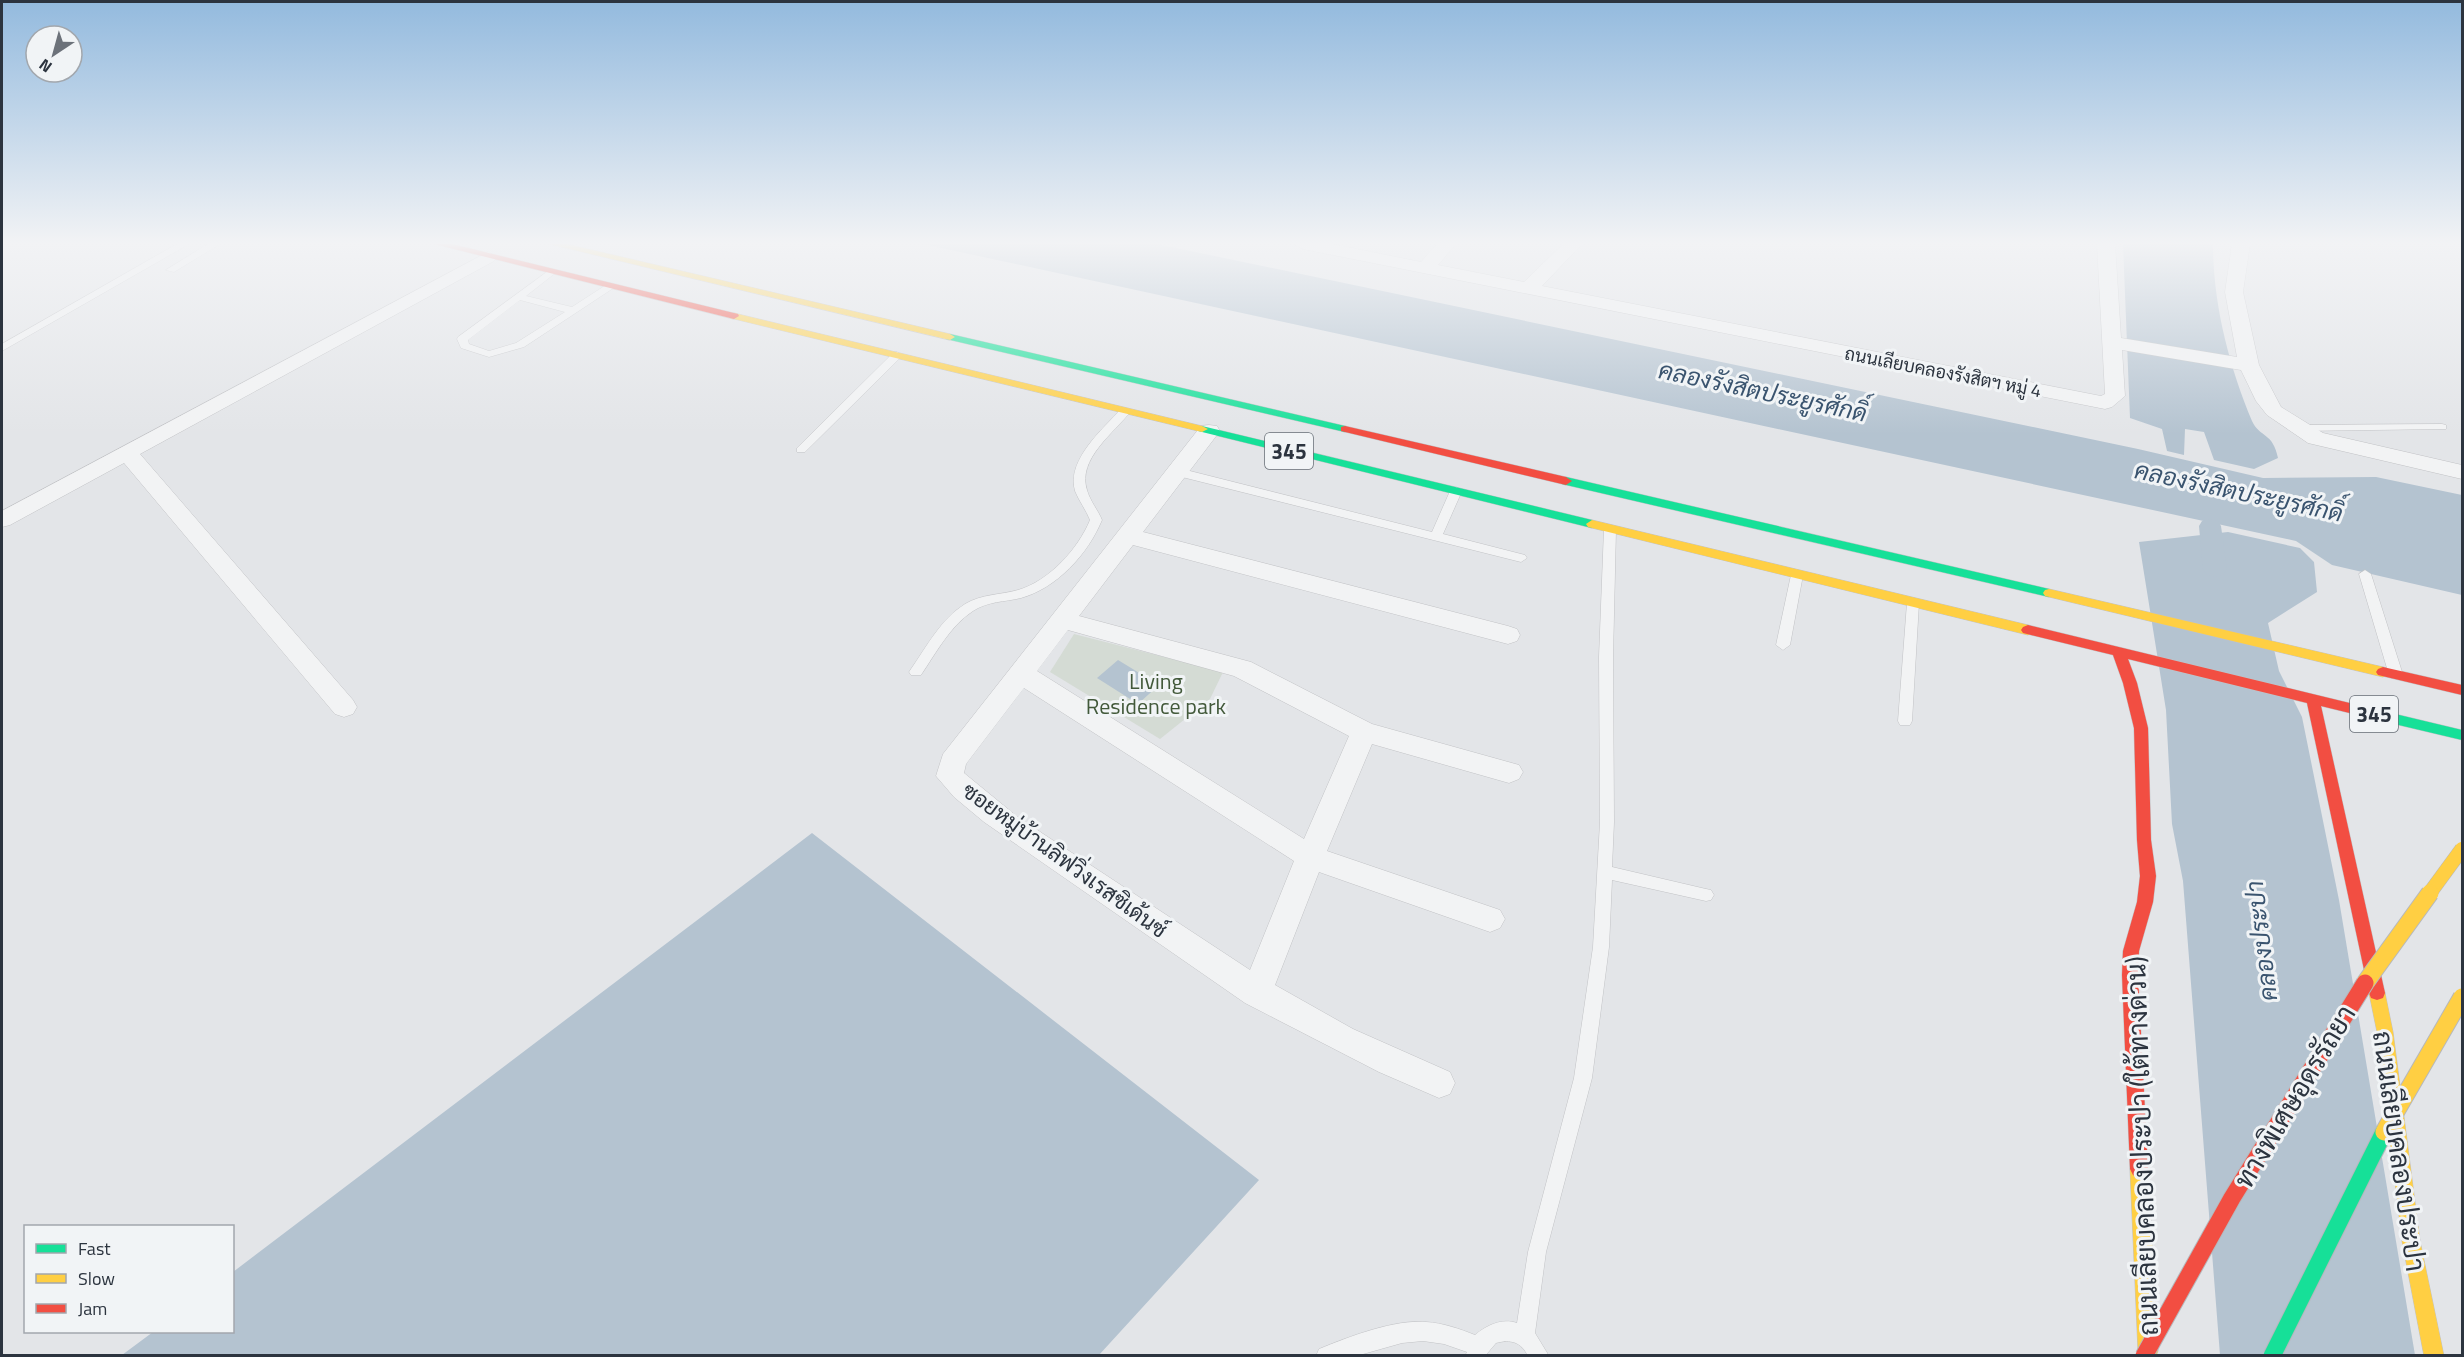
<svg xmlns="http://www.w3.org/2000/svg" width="2464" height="1357" font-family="'Titillium Web',Sarabun,sans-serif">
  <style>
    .green { fill: #d4dbd4 }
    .water { fill: #b4c3d0 }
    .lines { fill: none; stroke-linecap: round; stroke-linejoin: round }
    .canal { fill: #b4c3d0; fill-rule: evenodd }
    .lane-casing { stroke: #c2c3c6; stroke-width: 1 }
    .street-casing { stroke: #c2c3c6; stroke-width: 1 }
    .fast-casing { stroke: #c2c3c6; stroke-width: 1 }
    .slow-casing { stroke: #c2c3c6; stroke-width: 1 }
    .jam-casing { stroke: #c2c3c6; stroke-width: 1 }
    .lane { fill: #f2f3f4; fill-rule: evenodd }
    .street { fill: #f2f3f4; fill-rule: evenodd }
    .fast { fill: #16e098; fill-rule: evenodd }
    .slow { fill: #ffcf43; fill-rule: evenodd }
    .jam { fill: #f24e42; fill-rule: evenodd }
    .fast-bridge-casing { stroke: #b6b8bc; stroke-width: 19; stroke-linecap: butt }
    .slow-bridge-far1-casing { stroke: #b6b8bc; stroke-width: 15; stroke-linecap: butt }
    .slow-bridge-casing { stroke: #b6b8bc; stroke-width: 19; stroke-linecap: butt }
    .jam-bridge-casing { stroke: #b6b8bc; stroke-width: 19; stroke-linecap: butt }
    .fast-bridge { stroke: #16e098; stroke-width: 17 }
    .slow-bridge-far1 { stroke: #ffcf43; stroke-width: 14 }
    .slow-bridge { stroke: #ffcf43; stroke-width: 17 }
    .jam-bridge { stroke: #f24e42; stroke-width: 17 }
    .labels { text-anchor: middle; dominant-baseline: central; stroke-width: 6; stroke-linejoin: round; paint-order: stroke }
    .far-street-label { font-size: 18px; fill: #2c343f; stroke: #f1f4f6 }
    .shield { fill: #f1f4f6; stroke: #676e76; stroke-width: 1.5 }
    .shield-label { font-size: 21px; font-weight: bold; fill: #2c343f }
    .park-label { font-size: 22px; fill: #42593a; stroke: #f1f4f6 }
    .street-label { font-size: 22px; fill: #2c343f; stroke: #f1f4f6 }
    .water-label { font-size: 24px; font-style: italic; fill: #3a546f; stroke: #f1f4f6 }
    .near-street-label { font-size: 27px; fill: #2c343f; stroke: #f1f4f6 }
  </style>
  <rect width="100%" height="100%" fill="#e3e5e8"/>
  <!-- green -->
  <path class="green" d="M 1074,634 L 1223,672 L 1210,699 L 1160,739 L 1050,672 Z"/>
  <!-- water -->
  <path class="water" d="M 923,244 L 1157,244 L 2138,449 L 2263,478 L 2376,477 L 2462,495 L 2462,595 L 2332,565 L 2296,541 Z
    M 2123,244 L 2213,244 C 2213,304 2229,366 2252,421 C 2260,438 2273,432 2278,458 L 2254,469 L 2214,460 L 2204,432 L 2185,429 L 2184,455 L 2167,451 L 2162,429 L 2130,418 Z
    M 2228,532 L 2300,548 L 2314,562 L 2317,592 L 2268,623 L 2279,671 L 2302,717 L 2339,900 L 2415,1355 L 2220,1355 L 2183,881 L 2172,824 L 2166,710 L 2139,542 Z
    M 1118,660 L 1159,685 L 1138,704 L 1097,678 Z
    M 812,833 L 1259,1180 L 1099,1355 L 122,1355 L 153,1332 L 232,1332 L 233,1272 Z"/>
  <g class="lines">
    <!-- canal -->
    <path class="canal" d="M 2210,519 L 2218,521 L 2221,526 L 2227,569 L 2223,575 L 2215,577 L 2207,575 L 2203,569 L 2199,526 L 2202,521 Z"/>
    <defs>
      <path id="lane" d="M 177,244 L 189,244 L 2,351 L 2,344 Z
        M 208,244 L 220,244 L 174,272 L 166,270 Z
        M 551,269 L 556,272 L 554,274 L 526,296 L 572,307 L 606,285 L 610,284 L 615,287 L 524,347 L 489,357 L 461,348 L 457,339 L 458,337 ZM 520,300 L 565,312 L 516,343 L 489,351 L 469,344 L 468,340 Z
        M 897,352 L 902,355 L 901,357 L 805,452 L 797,452 L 797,448 L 893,353 Z
        M 1125,408 L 1131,411 C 1114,433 1077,459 1087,490 C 1090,501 1098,510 1102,520 C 1088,554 1057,588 1021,598 C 1005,602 988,601 973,611 C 950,626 936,653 921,675 L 911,675 L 909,672 L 911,669 C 927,646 941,619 965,604 C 982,594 1000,595 1018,590 C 1049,581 1078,549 1090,520 C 1086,510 1079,501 1075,491 C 1066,460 1103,429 1121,409 Z
        M 2442,424 L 2446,425 L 2446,429 L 2298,431 L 2292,428 L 2298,425 Z
        M 1178,468 L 1432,532 L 1450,491 L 1456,487 L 1462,491 L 1443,534 L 1525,555 L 1527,558 L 1521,562 L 1174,475 L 1172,472 L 1174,469 Z
        M 1610,525 L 1616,529 L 1613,657 L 1614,822 L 1612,867 L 1706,889 L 1711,890 L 1714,895 L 1711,900 L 1706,901 L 1612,880 L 1609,947 L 1592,1078 L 1546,1252 L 1535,1333 L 1549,1356 L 1528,1356 C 1521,1342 1511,1339 1496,1343 L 1485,1356 L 1465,1356 L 1467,1352 L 1444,1344 L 1423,1341 L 1402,1343 L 1356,1356 L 1316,1356 L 1319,1349 C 1348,1337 1395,1319 1426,1322 C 1443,1323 1460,1329 1475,1335 C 1487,1325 1502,1318 1517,1323 L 1528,1252 L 1574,1078 L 1593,947 L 1600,822 L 1599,657 L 1604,529 Z
        M 2365,570 L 2371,574 L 2403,675 L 2401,678 L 2391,678 L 2389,675 L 2359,574 Z
        M 1797,571 L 1803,575 L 1790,645 L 1783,650 L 1776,645 L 1791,575 Z
        M 1913,599 L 1919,603 L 1912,721 L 1910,725 L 1900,725 L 1898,721 L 1907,603 Z"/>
      <path id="street" d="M 1294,244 L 1332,244 L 1421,262 L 1437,244 L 1456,244 L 1438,265 L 1524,282 L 1563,244 L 1582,244 L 1542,286 L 2101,396 L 2105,394 L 2097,244 L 2115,244 L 2121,338 L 2237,357 L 2225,292 L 2232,244 L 2250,244 L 2243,292 L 2259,365 L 2281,407 L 2323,433 L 2462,465 L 2462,479 L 2308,443 L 2267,415 L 2256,401 L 2241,370 L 2122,350 L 2125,396 L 2112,407 L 2105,409 L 1303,249 Z
        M 488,252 L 497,257 L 494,261 L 140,454 L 353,700 L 357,707 L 353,714 L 344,717 L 335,714 L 124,463 L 10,525 L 2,527 L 2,511 Z
        M 1209,425 L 1217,426 L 1220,431 L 1143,532 L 1508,626 L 1517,629 L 1520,635 L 1517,641 L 1508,644 L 1133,545 L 1079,616 L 1251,662 L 1372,724 L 1519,765 L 1523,772 L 1519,779 L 1509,783 L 1372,744 L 1327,851 L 1500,910 L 1505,919 L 1500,928 L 1490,932 L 1319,872 L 1275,985 L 1353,1029 L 1450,1072 L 1455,1083 L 1450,1094 L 1439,1098 L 1379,1072 L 1245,1003 L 984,822 L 954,797 L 936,776 L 943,754 L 1201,426 ZM 1068,630 L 1234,676 L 1349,736 L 1304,839 L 1037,671 ZM 1024,688 L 1294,861 L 1250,970 L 1019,818 L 964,773 L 966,764 Z"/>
      <path id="fast" d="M 950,334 L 1345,426 L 1351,429 L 1345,432 L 946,339 L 945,337 Z
        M 1202,426 L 1592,520 L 1598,524 L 1592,528 L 1198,431 L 1198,427 Z
        M 1566,477 L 2049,589 L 2055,593 L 2049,597 L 1562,484 L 1560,481 L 1562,478 Z
        M 2370,708 L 2462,730 L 2462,740 L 2365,717 L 2363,713 L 2365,709 Z"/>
      <path id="slow" d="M 549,244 L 567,244 L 950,334 L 955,337 L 950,340 Z
        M 734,313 L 1202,426 L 1208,429 L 1202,432 L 730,318 L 729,316 Z
        M 1592,520 L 2028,625 L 2035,630 L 2028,635 L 1588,527 L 1586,524 Z
        M 2049,589 L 2383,667 L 2390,672 L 2383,677 L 2045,596 L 2043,593 L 2045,590 Z
        M 2377,986 L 2383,988 L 2385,993 L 2393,1032 L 2420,1241 L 2444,1356 L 2424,1356 L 2402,1241 L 2377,1032 L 2369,993 L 2371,988 Z
        M 2139,1160 L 2145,1163 L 2148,1169 L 2158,1351 L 2156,1356 L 2140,1356 L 2138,1351 L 2130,1169 L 2133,1163 Z"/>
      <path id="jam" d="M 434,244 L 452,244 L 738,314 L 739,316 L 734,319 Z
        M 1345,426 L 1566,477 L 1572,481 L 1566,485 L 1341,431 L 1341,427 Z
        M 2028,625 L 2370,708 L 2375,709 L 2377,713 L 2375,717 L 2370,718 L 2321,706 L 2385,993 L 2383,998 L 2377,1000 L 2371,998 L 2369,993 L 2307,703 L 2128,659 L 2137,683 L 2148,728 L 2151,840 L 2156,876 L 2153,902 L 2139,951 L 2138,975 L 2148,1169 L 2145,1175 L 2139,1178 L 2133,1175 L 2130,1169 L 2122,975 L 2123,951 L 2137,902 L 2140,876 L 2137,840 L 2134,728 L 2123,683 L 2113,655 L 2023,633 L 2021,630 L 2023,627 Z
        M 2383,667 L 2462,685 L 2462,695 L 2378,675 L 2376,672 L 2378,669 Z"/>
    </defs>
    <!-- lane casing -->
    <use href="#lane" class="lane-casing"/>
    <!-- street casing -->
    <use href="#street" class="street-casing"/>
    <!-- fast casing -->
    <use href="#fast" class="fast-casing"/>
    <!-- slow casing -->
    <use href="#slow" class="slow-casing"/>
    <!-- jam casing -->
    <use href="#jam" class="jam-casing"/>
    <!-- lane -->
    <use href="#lane" class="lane"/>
    <!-- street -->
    <use href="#street" class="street"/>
    <!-- fast -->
    <use href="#fast" class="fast"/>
    <!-- slow -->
    <use href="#slow" class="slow"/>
    <!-- jam -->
    <use href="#jam" class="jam"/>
    <defs>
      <path id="fast-bridge" d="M 2272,1356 L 2384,1132"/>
      <path id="slow-bridge-far1" d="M 2429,894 L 2462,849"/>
      <path id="slow-bridge" d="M 2365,983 L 2430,893
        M 2384,1132 L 2462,997"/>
      <path id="jam-bridge" d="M 2144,1356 L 2232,1198 L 2365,983"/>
    </defs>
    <!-- fast-bridge casing -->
    <use href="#fast-bridge" class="fast-bridge-casing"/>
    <!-- slow-bridge-far1 casing -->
    <use href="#slow-bridge-far1" class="slow-bridge-far1-casing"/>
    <!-- slow-bridge casing -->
    <use href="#slow-bridge" class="slow-bridge-casing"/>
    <!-- jam-bridge casing -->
    <use href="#jam-bridge" class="jam-bridge-casing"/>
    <!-- fast-bridge -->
    <use href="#fast-bridge" class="fast-bridge"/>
    <!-- slow-bridge-far1 -->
    <use href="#slow-bridge-far1" class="slow-bridge-far1"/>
    <!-- slow-bridge -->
    <use href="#slow-bridge" class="slow-bridge"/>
    <!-- jam-bridge -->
    <use href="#jam-bridge" class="jam-bridge"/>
  </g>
  <!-- sky -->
  <linearGradient id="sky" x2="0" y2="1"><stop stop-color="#93bade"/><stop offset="0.56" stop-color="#f2f3f5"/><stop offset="1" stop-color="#f2f3f5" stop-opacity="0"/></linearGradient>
  <rect width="2464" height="434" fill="url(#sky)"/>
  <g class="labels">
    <!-- far-street labels -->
    <g class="far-street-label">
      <text transform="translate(1943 372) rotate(11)">ถนนเลียบคลองรังสิตฯ หมู่ 4</text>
    </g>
    <!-- shield labels -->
    <g class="shield">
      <rect x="1265" y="433" width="48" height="36" rx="4.5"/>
      <rect x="2350" y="696" width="48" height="36" rx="4.5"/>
    </g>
    <g class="shield-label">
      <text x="1289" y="451">345</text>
      <text x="2374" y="714">345</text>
    </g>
    <!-- park labels -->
    <g class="park-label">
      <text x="1156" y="681">Living<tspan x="1156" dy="25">Residence park</tspan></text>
    </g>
    <!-- street labels -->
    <g class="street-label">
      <text transform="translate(1065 860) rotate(36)">ซอยหมู่บ้านลิฟวิ่งเรสซิเด้นซ์</text>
    </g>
    <!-- water labels -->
    <g class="water-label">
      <text transform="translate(1763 391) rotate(12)">คลองรังสิตประยูรศักดิ์</text>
      <text transform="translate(2239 491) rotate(12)">คลองรังสิตประยูรศักดิ์</text>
      <text transform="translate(2261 941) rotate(-97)">คลองประปา</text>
    </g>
    <!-- near-street labels -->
    <g class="near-street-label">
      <text transform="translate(2294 1096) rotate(-59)">ทางพิเศษอุดรรัถยา</text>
      <text transform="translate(2141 1146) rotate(-92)">ถนนเลียบคลองประปา (ใต้ทางด่วน)</text>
      <text transform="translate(2400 1151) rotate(82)">ถนนเลียบคลองประปา</text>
    </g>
  </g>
  <!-- border -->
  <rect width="2464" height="1357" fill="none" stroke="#2c343f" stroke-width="6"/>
  <!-- legend -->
  <rect x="24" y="1225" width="210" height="108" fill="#f1f4f6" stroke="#a2a7ad" stroke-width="1.5"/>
  <rect x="36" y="1244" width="30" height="9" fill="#16e098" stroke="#a2a7ad" stroke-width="1.5"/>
  <text x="78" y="1255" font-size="18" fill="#2c343f">Fast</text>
  <rect x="36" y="1274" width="30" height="9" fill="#ffcf43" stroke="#a2a7ad" stroke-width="1.5"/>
  <text x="78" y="1285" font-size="18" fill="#2c343f">Slow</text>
  <rect x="36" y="1304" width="30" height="9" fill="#f24e42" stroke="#a2a7ad" stroke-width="1.5"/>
  <text x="78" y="1315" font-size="18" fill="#2c343f">Jam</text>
  <!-- north arrow -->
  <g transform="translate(54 54) rotate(216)"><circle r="28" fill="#f1f4f6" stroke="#a2a7ad" stroke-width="1.5"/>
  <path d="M0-4.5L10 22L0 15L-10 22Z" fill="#6c727a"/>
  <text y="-9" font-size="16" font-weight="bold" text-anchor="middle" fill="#2c343f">N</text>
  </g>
</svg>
